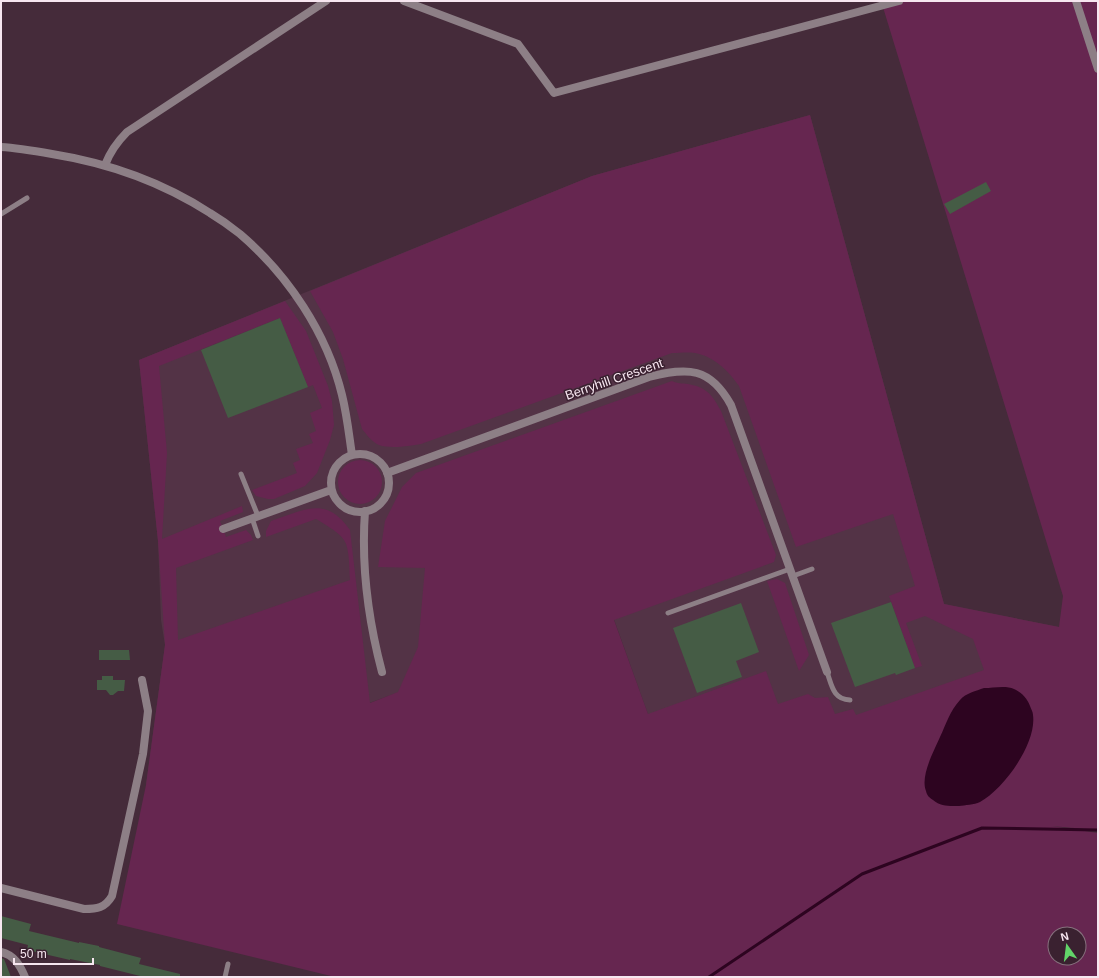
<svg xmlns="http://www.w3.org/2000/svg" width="1099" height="978" font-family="Arial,sans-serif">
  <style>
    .built { fill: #533346 }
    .green { fill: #662650; fill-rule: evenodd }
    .water { fill: #2d0420 }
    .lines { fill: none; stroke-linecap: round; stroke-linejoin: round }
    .stream { stroke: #2d0420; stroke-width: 3 }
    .building { fill: #455c45 }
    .service { stroke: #8d7f86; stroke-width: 5 }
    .minor { stroke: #8d7f86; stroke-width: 8 }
    .labels { text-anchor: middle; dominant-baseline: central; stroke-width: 3; stroke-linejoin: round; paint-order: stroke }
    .street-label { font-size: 13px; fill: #f7e6f0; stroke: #3a2130 }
  </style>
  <rect width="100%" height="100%" fill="#452b3a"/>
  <!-- built -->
  <path class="built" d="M 810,115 L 944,604 L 1059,627 L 1038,824 L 673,784 L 612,614 L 146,785 L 165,645 L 161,620 L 158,541 L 139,360 L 592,176 Z"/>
  <!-- green -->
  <path class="green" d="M 892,1 L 1098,1 L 1098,830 L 1051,826 L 1098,833 L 1098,977 L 331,977 L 331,976 L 117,924 L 146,785 L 165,645 L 158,541 L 139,360 L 285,301 L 306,331 L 328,386 L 332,401 L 334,425 L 330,440 L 317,473 L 305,486 L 274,499 L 268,499 L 256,496 L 252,490 L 297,473 L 293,463 L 300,460 L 296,449 L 313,443 L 309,434 L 316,431 L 310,413 L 322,408 L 313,385 L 308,387 L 280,318 L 159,366 L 167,453 L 162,539 L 242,506 L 243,512 L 220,521 L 226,537 L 246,530 L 251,535 L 253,540 L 176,568 L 178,640 L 350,580 C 349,569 350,549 344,540 C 340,533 323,523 316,519 L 266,537 L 266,531 L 271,521 C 304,510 326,495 350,530 L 370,703 L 398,692 L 418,647 L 425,568 L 378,567 L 385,521 L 402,487 L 416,473 L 672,381 C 678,384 682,383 688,384 C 707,387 713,396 721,411 L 776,555 L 774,562 L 614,620 L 648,714 L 766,671 L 778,704 L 808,694 L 815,698 L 828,697 L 835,714 L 853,709 L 856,715 L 984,670 L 973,639 L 925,616 L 906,623 L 922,666 L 915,668 L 889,596 L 915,586 L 893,514 L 796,547 L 739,386 C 729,371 713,356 695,353 C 687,352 680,353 672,353 L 421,444 C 409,446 391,449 379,445 C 372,442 367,435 362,429 L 343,359 L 333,332 L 310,291 L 592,176 L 810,115 L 944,604 L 1059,627 L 1063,596 L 882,4 ZM 1055,934 L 1079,934 L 1079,958 L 1055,958 Z
    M338 482a22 22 0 1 1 44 0a22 22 0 1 1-44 0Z
    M 777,579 L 785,583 L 809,655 L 799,671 L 767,581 Z"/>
  <!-- water -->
  <path class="water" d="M 984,688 C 993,688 1006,685 1014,689 C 1022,693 1027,698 1030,706 C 1031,709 1033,712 1033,715 C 1037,743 1004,789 980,802 C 974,805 965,805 959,806 C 950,806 941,807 933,800 C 930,798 927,796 926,791 C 920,776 934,751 940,737 C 946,724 950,711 960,700 C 966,693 976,691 984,688 Z"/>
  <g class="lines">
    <!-- stream -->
    <path class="stream" d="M 709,977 L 862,874 L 982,828 L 1098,830"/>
  </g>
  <!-- building -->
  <path class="building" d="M 986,182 L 991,191 L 950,214 L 944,204 Z
    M 280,318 L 308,387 L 228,418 L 201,350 Z
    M 891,602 L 915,668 L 896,675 L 895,673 L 855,687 L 831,623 Z
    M 741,603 L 759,652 L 736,661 L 742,677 L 697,693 L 673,628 Z
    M 99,650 L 129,650 L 130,660 L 99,660 Z
    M 102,676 L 113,676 L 113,680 L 125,680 L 124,691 L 118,691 L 113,695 L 110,695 L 106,690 L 97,690 L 97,680 L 102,680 Z
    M 1,916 L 31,924 L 29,931 L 79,943 L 79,942 L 99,946 L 99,947 L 141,958 L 139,964 L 180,974 L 180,977 L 144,977 L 100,966 L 100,965 L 70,959 L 70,960 L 27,950 L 28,945 L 1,938 Z
    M 1,958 L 4,959 L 11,977 L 1,977 Z"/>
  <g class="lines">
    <!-- service -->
    <path class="service" d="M 1,214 L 27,198
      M 241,474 L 258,516
      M 252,518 L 258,536
      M 793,576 L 812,569
      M 668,613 L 790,569
      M 827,672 C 832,686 833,699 850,700
      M 225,977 L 228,964"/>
    <!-- minor -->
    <path class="minor" d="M 404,1 L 518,44 L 554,93 L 899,1
      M 1076,1 L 1098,69
      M 1,147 C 18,148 35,151 52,154 C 108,163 162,182 210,213 C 220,219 230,226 240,234 C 288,275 327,333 342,395 C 347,415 349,435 352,455
      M 105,165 C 110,152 117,142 127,132 L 326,1
      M331 483a29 29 0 1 1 58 0a29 29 0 1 1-58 0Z
      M 387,473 L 649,377 C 688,367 710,367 731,405 L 827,672
      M 365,511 C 361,566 368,619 382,672
      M 223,529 L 331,490
      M 1,888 L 84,909 C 97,909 105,908 112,896 L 143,754 L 148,711 L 142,680
      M 1,952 C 14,955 20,965 25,977"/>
  </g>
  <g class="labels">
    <!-- street labels -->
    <g class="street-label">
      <text transform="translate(614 379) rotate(-19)">Berryhill Crescent</text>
    </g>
  </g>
  <!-- border -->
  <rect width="1099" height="978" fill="none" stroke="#f7e6f0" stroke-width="4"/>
  <!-- north arrow -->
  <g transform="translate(1067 946) rotate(346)"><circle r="19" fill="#3a2130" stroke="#86707d"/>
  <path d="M0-3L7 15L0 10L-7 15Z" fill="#62d469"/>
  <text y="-6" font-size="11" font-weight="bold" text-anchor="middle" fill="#f7e6f0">N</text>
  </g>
  <!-- scale -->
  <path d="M14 958v6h79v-6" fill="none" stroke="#f7e6f0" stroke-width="2"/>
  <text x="20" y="958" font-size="12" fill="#f7e6f0" stroke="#3a2130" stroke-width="3" paint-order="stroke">50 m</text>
</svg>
